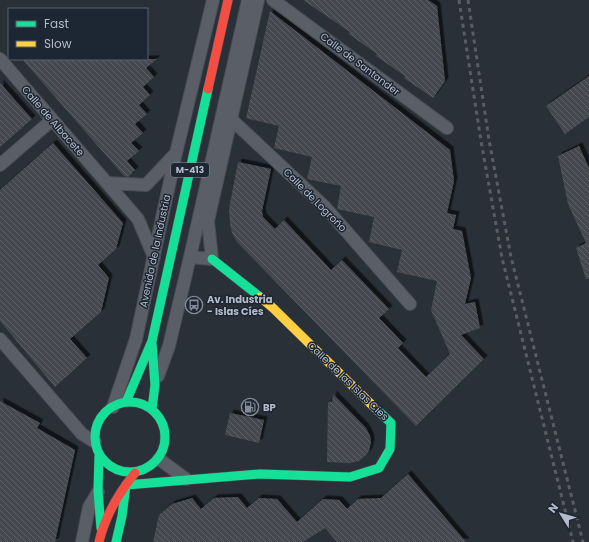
<svg xmlns="http://www.w3.org/2000/svg" width="589" height="542" font-family="Poppins,sans-serif">
  <style>
    .building { fill: url(#building-back-hatch); filter: url(#shadow) }
    .lines { fill: none; stroke-linecap: round; stroke-linejoin: round }
    .street-casing { stroke: #484c53; stroke-width: 14 }
    .fast-casing { stroke: #484c53; stroke-width: 10 }
    .slow-casing { stroke: #484c53; stroke-width: 10 }
    .jam-casing { stroke: #484c53; stroke-width: 10 }
    .street { stroke: #5a5e66; stroke-width: 12 }
    .fast { stroke: #16e098; stroke-width: 9 }
    .slow { stroke: #ffcf43; stroke-width: 9 }
    .jam { stroke: #f24e42; stroke-width: 9 }
    .rail { stroke: #595d64; stroke-width: 3; stroke-dasharray: 4 4; stroke-linecap: butt }
    .labels { text-anchor: middle; dominant-baseline: central; stroke-width: 3; stroke-linejoin: round; paint-order: stroke }
    .shield { fill: #1d2633; stroke: #878f9c; stroke-width: 1 }
    .shield-label { font-size: 9px; font-weight: bold; fill: #b4bcc9 }
    .street-label { font-size: 10px; fill: #b4bcc9; stroke: #1d2633 }
    .poi-label { font-size: 10px; font-weight: bold; fill: #b4bcc9; stroke: #1d2633; text-anchor: start }
  </style>
  <defs>
    <pattern id="building-back-hatch" width="6" height="6" patternUnits="userSpaceOnUse"><rect width="6" height="6" fill="#444950"/><path d="M-1 5l2 2M0 0l6 6M5-1l2 2" fill="none" stroke="#5d6168"/></pattern>
    <filter id="shadow"><feDropShadow dx="3.5" dy="-3.5" stdDeviation="0" flood-color="#0009"/></filter>
  </defs>
  <rect width="100%" height="100%" fill="#2a3038"/>
  <!-- building -->
  <path class="building" d="M 303,0 L 428,0 L 437,6 L 445,81 L 433,98 L 404,78 L 405,76 L 376,56 L 377,54 L 349,34 L 350,32 Z
    M 270,11 L 450,150 L 454,181 L 447,213 L 456,215 L 453,229 L 462,231 L 471,278 L 465,304 L 475,302 L 480,328 L 461,335 L 484,359 L 416,426 L 237,242 L 232,233 L 230,224 L 229,209 L 238,162 L 271,169 L 262,211 L 263,217 L 275,229 L 284,220 L 331,270 L 342,260 L 389,309 L 379,318 L 403,343 L 398,348 L 426,377 L 450,354 L 431,310 L 437,281 L 397,272 L 402,250 L 369,242 L 374,217 L 337,209 L 341,186 L 307,179 L 312,157 L 274,148 L 279,126 L 246,118 Z
    M 22,59 L 157,59 L 146,68 L 154,77 L 143,87 L 150,95 L 139,105 L 147,114 L 135,124 L 143,133 L 131,143 L 139,151 L 127,161 L 135,170 L 128,177 L 124,176 Z
    M 589,76 L 589,117 L 565,134 L 546,106 Z
    M 0,83 L 32,119 L 0,147 Z
    M 53,143 L 123,223 L 116,249 L 98,265 L 109,278 L 101,312 L 70,339 L 87,358 L 55,387 L 0,321 L 0,190 Z
    M 579,146 L 589,168 L 589,279 L 586,279 L 576,248 L 586,243 L 568,204 L 558,156 Z
    M 333,394 L 366,428 L 370,436 L 371,442 L 369,451 L 366,455 L 359,461 L 350,463 L 327,462 L 328,402 L 332,402 Z
    M 0,401 L 40,423 L 37,428 L 75,450 L 55,542 L 0,542 Z
    M 230,413 L 264,420 L 259,443 L 225,435 Z
    M 408,474 L 466,542 L 337,542 L 325,528 L 303,542 L 153,542 L 159,515 L 172,504 L 192,498 L 201,509 L 214,498 L 238,497 L 247,508 L 259,498 L 277,499 L 297,522 L 323,499 L 339,500 L 347,509 L 358,499 L 381,498 Z"/>
  <g class="lines">
    <defs>
      <path id="street" d="M 273,0 L 447,128
        M 0,59 L 107,183
        M 231,119 L 325,207 L 410,304
        M 0,165 L 52,120
        M 154,257 L 138,219 L 107,183 L 146,185 L 176,153
        M 190,257 L 212,259 L 208,221 L 258,0
        M 0,339 L 82,434 L 95,442
        M 158,376 L 169,346 L 190,257 L 248,0
        M 113,407 L 136,339 L 176,153 L 213,0
        M 159,459 L 186,479
        M 82,542 L 89,507 L 98,492"/>
      <path id="fast" d="M 212,259 L 260,297
        M 152,343 L 155,385 L 152,409
        M95 437a35 35 0 1 1 70 0a35 35 0 1 1-70 0Z
        M 126,402 L 152,341 L 208,89
        M 99,456 L 98,491 L 101,528
        M 116,542 L 122,516 L 126,485 L 260,474 L 350,477 L 379,468 L 390,449 L 391,423 L 373,406"/>
      <path id="slow" d="M 260,297 L 273,308 L 373,406"/>
      <path id="jam" d="M 208,89 L 228,0
        M 99,542 C 105,516 118,494 135,473"/>
    </defs>
    <!-- street casing -->
    <use href="#street" class="street-casing"/>
    <!-- fast casing -->
    <use href="#fast" class="fast-casing"/>
    <!-- slow casing -->
    <use href="#slow" class="slow-casing"/>
    <!-- jam casing -->
    <use href="#jam" class="jam-casing"/>
    <!-- street -->
    <use href="#street" class="street"/>
    <!-- fast -->
    <use href="#fast" class="fast"/>
    <!-- slow -->
    <use href="#slow" class="slow"/>
    <!-- jam -->
    <use href="#jam" class="jam"/>
    <!-- rail -->
    <path class="rail" d="M 459,0 L 481,141 L 502,258 L 573,542
      M 468,0 L 489,140 L 511,257 L 583,542"/>
  </g>
  <!-- icons -->
  <defs>
    <symbol id="bus-ring" viewBox="-11 -11 22 22"><circle r="9.5" fill="#1d2633" stroke="#848b96" stroke-width="1.5"/><path d="M-5-6H5V4H4V6H2V4H-2V6H-4V4H-5ZM-3.5-4V0h7V-4ZM-3.5 1.2v1.5H-2V1.2ZM2 1.2v1.5H3.5V1.2Z" fill="#848b96"/></symbol>
    <symbol id="fuel-ring" viewBox="-11 -11 22 22"><circle r="9.5" fill="#1d2633" stroke="#848b96" stroke-width="1.5"/><path d="M-5.5-6h7V0h2V4h1.3V-2.5L3-4.5l.8-.8L6-3V5H2.5V1h-1V6h-7ZM-4.2-4.7v3.2H.2V-4.7Z" fill="#848b96"/></symbol>
  </defs>
  <g fill-rule="evenodd">
    <use href="#bus-ring" x="184" y="295" width="20" height="20"/>
    <use href="#fuel-ring" x="240" y="397" width="20" height="20"/>
  </g>
  <g class="labels">
    <!-- shield labels -->
    <rect class="shield" x="171" y="163" width="38" height="14" rx="3"/>
    <g class="shield-label">
      <text x="190" y="170">M-413</text>
    </g>
    <!-- street labels -->
    <g class="street-label">
      <text transform="translate(360 64) rotate(37)">Calle de Santander</text>
      <text transform="translate(53 121) rotate(49)">Calle de Albacete</text>
      <text transform="translate(315 200) rotate(45)">Calle de Logroño</text>
      <text transform="translate(155 251) rotate(-78)">Avenida de la Industria</text>
      <text transform="translate(348 381) rotate(44)">Calle de las Islas Cíes</text>
    </g>
    <!-- poi labels -->
    <g class="poi-label">
      <text x="207" y="299">Av. Industria<tspan x="207" dy="12">- Islas Cíes</tspan></text>
      <text x="263" y="407">BP</text>
    </g>
  </g>
  <!-- legend -->
  <rect x="8" y="8" width="140" height="52" fill="#1d2633" stroke="#59626f"/>
  <rect x="16" y="21" width="20" height="6" fill="#16e098" stroke="#59626f"/>
  <text x="44" y="28" font-size="12" fill="#b4bcc9">Fast</text>
  <rect x="16" y="41" width="20" height="6" fill="#ffcf43" stroke="#59626f"/>
  <text x="44" y="48" font-size="12" fill="#b4bcc9">Slow</text>
  <!-- north arrow -->
  <g transform="translate(561 514) rotate(307)" stroke="#1d2633" stroke-width="3" paint-order="stroke">
  <path d="M0-3L7 15L0 10L-7 15Z" fill="#b4bcc9"/>
  <text y="-6" font-size="11" font-weight="bold" text-anchor="middle" fill="#b4bcc9">N</text>
  </g>
</svg>
